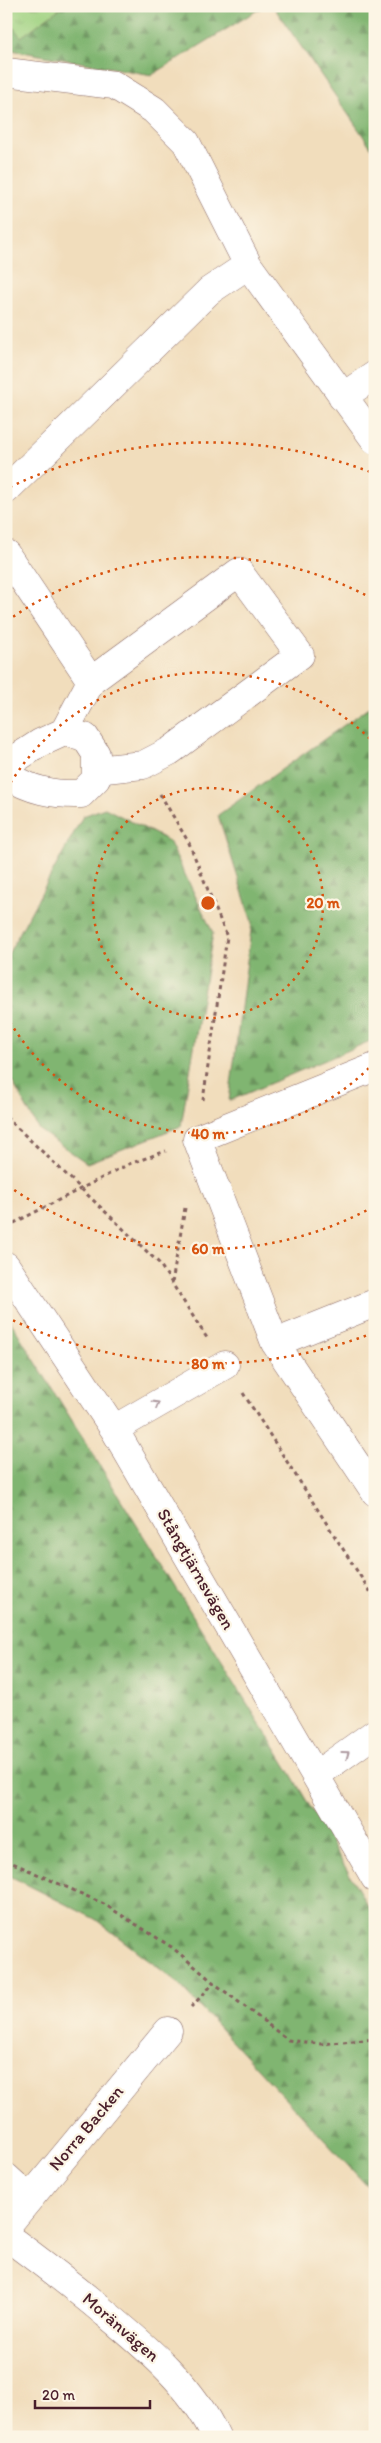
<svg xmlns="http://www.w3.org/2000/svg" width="381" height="2443" font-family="Itim,sans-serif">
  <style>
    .forest { fill: url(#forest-firs); stroke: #656a4e }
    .park { fill: url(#park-tufts); stroke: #767957 }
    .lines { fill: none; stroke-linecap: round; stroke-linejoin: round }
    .minor-casing { stroke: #84625e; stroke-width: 29 }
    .path { stroke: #84625e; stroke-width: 3; stroke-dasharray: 4 4; stroke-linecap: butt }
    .minor { stroke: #fff; stroke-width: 28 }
    .oneway { stroke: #ae9aa0 }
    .ring { fill: none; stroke: #d8530f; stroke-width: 2.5; stroke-dasharray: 2.5 5 }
    .labels { text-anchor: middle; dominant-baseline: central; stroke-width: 4.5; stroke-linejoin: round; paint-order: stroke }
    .street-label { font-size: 18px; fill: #4a1f2b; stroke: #fcf5e5 }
    .centre { fill: #d8530f; stroke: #fcf5e5; stroke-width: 2.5 }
    .ring-label { font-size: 15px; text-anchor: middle; font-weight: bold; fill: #d8530f; stroke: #fcf5e5; stroke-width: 4.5; stroke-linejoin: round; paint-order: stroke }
  </style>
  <defs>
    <pattern id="forest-firs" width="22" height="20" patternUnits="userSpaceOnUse" patternTransform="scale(1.25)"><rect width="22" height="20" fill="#80b571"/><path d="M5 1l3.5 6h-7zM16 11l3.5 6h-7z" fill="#6b935d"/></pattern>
    <pattern id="park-tufts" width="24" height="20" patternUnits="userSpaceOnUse" patternTransform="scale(1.25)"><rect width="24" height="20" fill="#a1d383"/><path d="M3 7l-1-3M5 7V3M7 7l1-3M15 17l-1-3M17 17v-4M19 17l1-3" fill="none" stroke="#8cb571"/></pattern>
  </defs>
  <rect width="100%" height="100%" fill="#fcf5e5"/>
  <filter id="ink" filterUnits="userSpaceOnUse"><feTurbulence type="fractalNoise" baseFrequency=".02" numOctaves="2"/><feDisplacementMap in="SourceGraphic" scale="10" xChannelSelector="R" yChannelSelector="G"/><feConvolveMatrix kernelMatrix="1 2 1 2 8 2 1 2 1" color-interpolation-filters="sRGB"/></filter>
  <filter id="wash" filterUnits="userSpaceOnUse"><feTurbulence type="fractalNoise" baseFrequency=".0096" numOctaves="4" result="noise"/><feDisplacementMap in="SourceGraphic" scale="20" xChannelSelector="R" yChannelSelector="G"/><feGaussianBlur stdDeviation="1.12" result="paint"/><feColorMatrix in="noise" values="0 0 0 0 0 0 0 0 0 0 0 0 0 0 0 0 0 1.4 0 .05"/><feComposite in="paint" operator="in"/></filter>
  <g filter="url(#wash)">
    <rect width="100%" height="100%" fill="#f1ddbc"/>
    <!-- forest -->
    <path class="forest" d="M 6,6 L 264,6 L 152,75 L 6,49 Z
      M 273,6 L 375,6 L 375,153 Z
      M 375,703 L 375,1039 L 229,1101 L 252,922 L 218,815 Z
      M 105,808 L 169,841 L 213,933 L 181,1126 L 87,1163 L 39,1130 L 6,1070 L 6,958 L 83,816 Z
      M 6,1314 L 291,1774 L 375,1918 L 375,2202 L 368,2187 L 177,1982 L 95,1919 L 6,1874 Z"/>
    <!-- park -->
    <path class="park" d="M 6,6 L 63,6 L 21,37 L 6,18 Z"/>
  </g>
  <g filter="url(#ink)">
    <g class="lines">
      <defs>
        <path id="minor" d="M 6,72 L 114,85 L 154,110 L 186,142 L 248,265 L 375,440
          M 342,397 L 375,375
          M 6,490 L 209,291 L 248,265
          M 6,554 L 91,681
          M 64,732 L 91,681 L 239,572 L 300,655 L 170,751 L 143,765 L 96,770
          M 6,765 L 40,743 L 64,732 L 85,737 L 96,754 L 96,779 L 81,794 C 53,795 30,790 6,775
          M 375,1067 L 197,1139 L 275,1343 L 375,1492
          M 6,1266 L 114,1429 L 375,1878
          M 275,1343 L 375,1303
          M 114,1429 L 225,1365
          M 316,1775 L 375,1733
          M 6,2177 L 29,2198
          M 6,2227 L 168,2031
          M 6,2236 C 40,2261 73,2286 105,2313 C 147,2348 193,2386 216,2437"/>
      </defs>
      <!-- minor casing -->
      <use href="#minor" class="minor-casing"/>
      <!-- path -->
      <path class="path" d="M 160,794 L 189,843 L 227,937 L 203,1100
        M 6,1117 L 159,1263 L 207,1338
        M 6,1223 L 12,1224 L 129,1164 L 166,1151
        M 172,1283 L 185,1208
        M 243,1393 L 375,1599
        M 6,1860 L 104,1904 L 173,1948 L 214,1983 L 288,2040 L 321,2044 L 375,2039
        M 191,2007 L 214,1983"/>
      <!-- minor -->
      <use href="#minor" class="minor"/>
    </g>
    <!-- one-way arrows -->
    <defs><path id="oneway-chevron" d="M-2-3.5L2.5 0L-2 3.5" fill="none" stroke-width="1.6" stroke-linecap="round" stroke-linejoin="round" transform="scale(1.25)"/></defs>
    <g class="oneway">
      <use href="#oneway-chevron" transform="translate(156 1404) rotate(-30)"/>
      <use href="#oneway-chevron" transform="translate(346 1754) rotate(-36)"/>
    </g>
  </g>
  <!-- distance rings -->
  <g class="ring">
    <circle cx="208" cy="903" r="115"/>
    <path d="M374 1063A231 231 0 0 1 7 1017M7 789A231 231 0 0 1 374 743"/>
    <path d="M373 1207A346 346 0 0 1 7 1185M7 621A346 346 0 0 1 373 599"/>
    <path d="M373 1333A461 461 0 0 1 10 1319M10 487A461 461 0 0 1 373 473"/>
  </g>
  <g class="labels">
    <!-- street labels -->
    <g class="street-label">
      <text transform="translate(196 1569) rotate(60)">Stångtjärnsvägen</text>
      <text transform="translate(86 2128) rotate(-50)">Norra Backen</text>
      <text transform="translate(121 2327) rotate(41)">Moränvägen</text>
    </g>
  </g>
  <circle cx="208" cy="903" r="8" class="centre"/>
  <g class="ring-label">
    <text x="323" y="908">20 m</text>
    <text x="208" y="1139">40 m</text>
    <text x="208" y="1254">60 m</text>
    <text x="208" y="1369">80 m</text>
  </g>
  <!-- margin -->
  <rect width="381" height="2443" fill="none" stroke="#fcf5e5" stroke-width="25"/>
  <!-- scale -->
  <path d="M35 2400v8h115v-8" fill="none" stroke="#4a1f2b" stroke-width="2.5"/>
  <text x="42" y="2400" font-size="15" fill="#4a1f2b" stroke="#fcf5e5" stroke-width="4" paint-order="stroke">20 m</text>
</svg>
